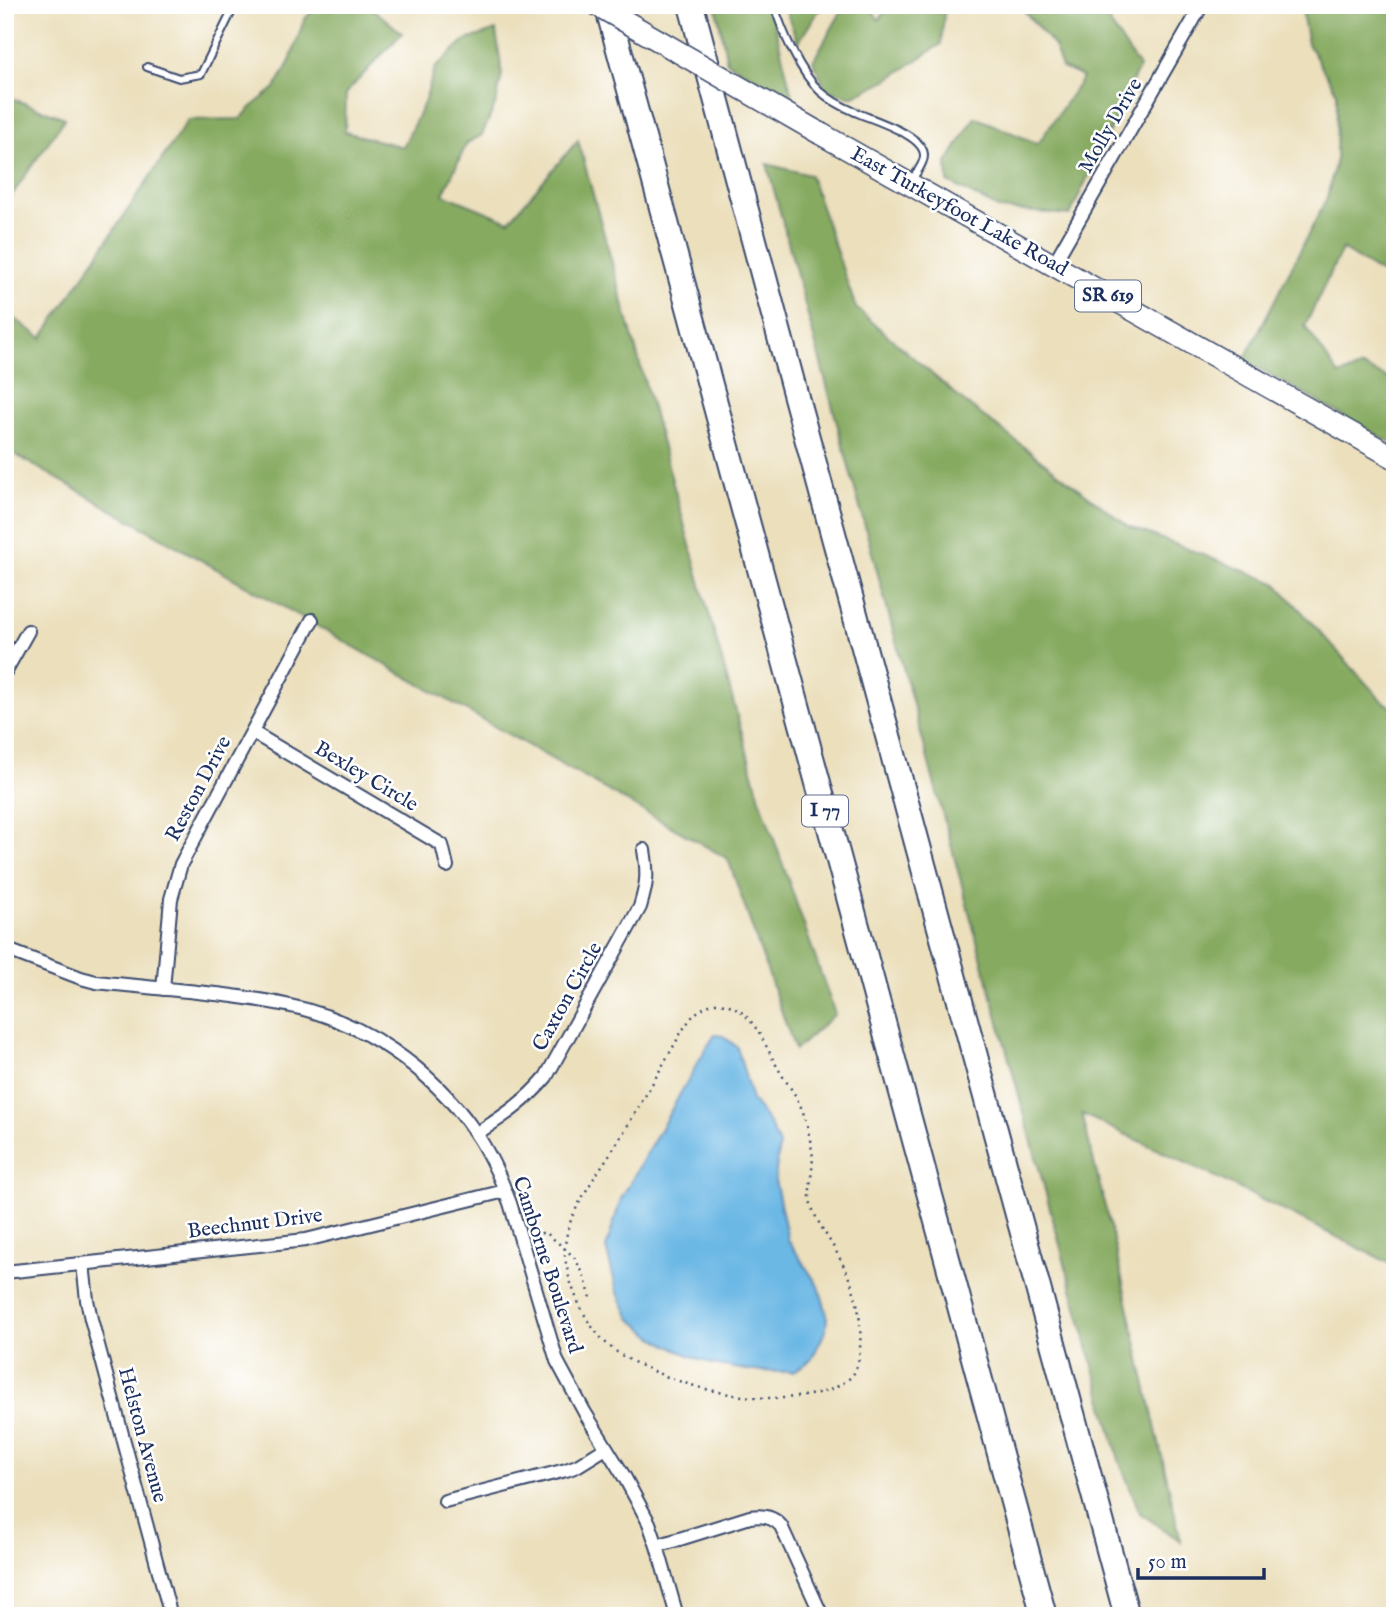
<svg xmlns="http://www.w3.org/2000/svg" width="1400" height="1621" font-family="'IM FELL English',serif">
  <style>
    .forest { fill: #86aa60; stroke: #506c5f; stroke-width: 2 }
    .water { fill: #6cb8e5; stroke: #4474a2; stroke-width: 2 }
    .lines { fill: none; stroke-linecap: round; stroke-linejoin: round }
    .service-casing { stroke: #3a496c; stroke-width: 10 }
    .minor-casing { stroke: #3a496c; stroke-width: 16 }
    .primary-casing { stroke: #3a496c; stroke-width: 24 }
    .motorway-casing { stroke: #3a496c; stroke-width: 28 }
    .path { stroke: #3a496c; stroke-width: 2.5; stroke-dasharray: 2 5; stroke-linecap: butt }
    .service { stroke: #fff; stroke-width: 6 }
    .minor { stroke: #fff; stroke-width: 12 }
    .primary { stroke: #fff; stroke-width: 21 }
    .motorway { stroke: #fff; stroke-width: 24 }
    .primary-bridge-casing { stroke: #3a496c; stroke-width: 24; stroke-linecap: butt }
    .primary-bridge { stroke: #fff; stroke-width: 21 }
    .labels { text-anchor: middle; dominant-baseline: central; stroke-width: 5; stroke-linejoin: round; paint-order: stroke }
    .shield { fill: #fff; stroke: #5f6d8e; stroke-width: 2 }
    .shield-label { font-size: 19px; font-weight: bold; fill: #1b2f5e }
    .street-label { font-size: 21px; fill: #1b2f5e; stroke: #fff }
  </style>
  <rect width="100%" height="100%" fill="#fff"/>
  <filter id="ink" filterUnits="userSpaceOnUse"><feTurbulence type="fractalNoise" baseFrequency=".0143" numOctaves="2"/><feDisplacementMap in="SourceGraphic" scale="14" xChannelSelector="R" yChannelSelector="G"/><feConvolveMatrix kernelMatrix="1 2 1 2 8 2 1 2 1" color-interpolation-filters="sRGB"/></filter>
  <filter id="wash" filterUnits="userSpaceOnUse"><feTurbulence type="fractalNoise" baseFrequency=".00686" numOctaves="4" result="noise"/><feDisplacementMap in="SourceGraphic" scale="28" xChannelSelector="R" yChannelSelector="G"/><feGaussianBlur stdDeviation="1.57" result="paint"/><feColorMatrix in="noise" values="0 0 0 0 0 0 0 0 0 0 0 0 0 0 0 0 0 1.4 0 .05"/><feComposite in="paint" operator="in"/></filter>
  <g filter="url(#wash)">
    <rect width="100%" height="100%" fill="#ebdfbc"/>
    <!-- forest -->
    <path class="forest" d="M 317,5 L 368,5 L 402,33 L 346,93 L 345,132 L 403,147 L 424,103 L 435,68 L 464,41 L 496,30 L 502,74 L 496,103 L 482,135 L 467,143 L 443,194 L 509,221 L 578,140 L 761,802 L 835,1014 L 795,1050 L 728,859 L 5,449 L 5,312 L 42,338 L 188,120 L 240,119 L 256,103 L 275,88 L 290,61 L 304,20 Z
      M 716,5 L 770,5 L 793,100 L 727,62 Z
      M 784,5 L 822,5 L 798,43 Z
      M 845,5 L 869,5 L 879,20 L 889,5 L 945,5 L 941,44 L 889,79 L 852,97 L 826,90 L 813,61 Z
      M 1019,5 L 1098,5 L 1139,67 L 1070,215 L 1000,209 L 948,182 L 947,163 L 975,117 L 1038,144 L 1083,77 L 1062,68 L 1054,46 Z
      M 1304,5 L 1395,5 L 1395,279 L 1374,269 L 1342,249 L 1305,326 L 1339,375 L 1363,367 L 1392,380 L 1395,384 L 1395,445 L 1244,360 L 1327,198 L 1336,159 L 1337,93 L 1308,44 L 1303,18 Z
      M 5,96 L 65,118 L 5,205 Z
      M 767,164 L 810,175 L 856,308 L 962,400 L 1128,526 L 1276,583 L 1382,701 L 1395,709 L 1395,1266 L 1212,1175 L 1082,1114 L 1113,1239 L 1181,1541 L 1140,1513 L 1119,1460 L 994,1004 Z"/>
    <!-- water -->
    <path class="water" d="M 715,1035 L 723,1036 L 737,1047 L 752,1100 L 769,1123 L 779,1144 L 775,1180 L 788,1240 L 819,1287 L 827,1314 L 826,1330 L 811,1360 L 793,1372 L 753,1371 L 712,1364 L 679,1351 L 655,1338 L 630,1318 L 617,1291 L 606,1248 L 621,1199 L 705,1050 Z"/>
  </g>
  <g filter="url(#ink)">
    <g class="lines">
      <defs>
        <path id="service" d="M 774,5 C 782,31 800,73 820,91 C 830,100 841,106 853,111 C 869,119 925,134 924,156 C 924,164 916,173 912,180
          M 147,67 L 179,78 L 201,74 L 235,5"/>
        <path id="minor" d="M 1053,265 L 1202,5
          M 5,672 L 28,631
          M 252,732 L 442,845 L 447,866
          M 5,949 L 81,978 L 96,982 C 159,989 224,992 286,1005 C 362,1020 431,1068 475,1132 C 490,1154 501,1179 510,1203 L 557,1361 L 585,1413 L 625,1478 L 649,1523 L 657,1546 L 677,1616
          M 163,989 L 171,899 L 181,864 L 312,620
          M 476,1134 C 504,1116 525,1102 546,1077 L 640,907 C 647,884 648,874 644,850
          M 83,1264 L 87,1300 L 91,1319 L 171,1616
          M 5,1272 L 306,1240 L 505,1191
          M 445,1501 L 566,1470 L 577,1466 L 606,1448
          M 657,1546 L 750,1517 C 762,1515 773,1516 781,1526 L 822,1616"/>
        <path id="primary" d="M 821,134 L 1395,458"/>
        <path id="motorway" d="M 607,5 L 1044,1616
          M 691,5 L 796,397 L 1127,1616"/>
      </defs>
      <!-- service casing -->
      <use href="#service" class="service-casing"/>
      <!-- minor casing -->
      <use href="#minor" class="minor-casing"/>
      <!-- primary casing -->
      <use href="#primary" class="primary-casing"/>
      <!-- motorway casing -->
      <use href="#motorway" class="motorway-casing"/>
      <!-- path -->
      <path class="path" d="M 715,1003 C 751,1002 764,1045 779,1070 C 785,1081 794,1091 799,1103 C 806,1116 809,1135 812,1150 C 815,1167 807,1187 811,1204 C 817,1224 830,1239 839,1257 C 849,1275 856,1294 859,1314 C 861,1329 862,1360 854,1373 C 847,1383 834,1389 822,1392 C 763,1409 681,1388 628,1359 C 596,1342 579,1310 569,1277 C 568,1270 565,1262 565,1255 C 564,1242 568,1226 574,1213 C 588,1184 609,1157 625,1130 C 640,1105 655,1079 669,1054 C 676,1043 681,1031 689,1021 C 695,1012 705,1006 715,1003 Z
        M 534,1235 L 542,1233 L 549,1235 L 574,1257 L 583,1273 L 591,1298"/>
      <!-- service -->
      <use href="#service" class="service"/>
      <!-- minor -->
      <use href="#minor" class="minor"/>
      <!-- primary -->
      <use href="#primary" class="primary"/>
      <!-- motorway -->
      <use href="#motorway" class="motorway"/>
      <defs>
        <path id="primary-bridge" d="M 597,5 L 821,134"/>
      </defs>
      <!-- primary-bridge casing -->
      <use href="#primary-bridge" class="primary-bridge-casing"/>
      <!-- primary-bridge -->
      <use href="#primary-bridge" class="primary-bridge"/>
    </g>
  </g>
  <g class="labels">
    <!-- shield labels -->
    <g class="shield">
      <rect x="1075" y="280.5" width="66" height="31" rx="5"/>
      <rect x="802" y="795.5" width="46" height="31" rx="5"/>
    </g>
    <g class="shield-label">
      <text x="1108" y="296">SR 619</text>
      <text x="825" y="811">I 77</text>
    </g>
    <!-- street labels -->
    <g class="street-label">
      <text transform="translate(1111 126) rotate(-60)">Molly Drive</text>
      <text transform="translate(959 212) rotate(29)">East Turkeyfoot Lake Road</text>
      <text transform="translate(366 777) rotate(31)">Bexley Circle</text>
      <text transform="translate(199 789) rotate(-62)">Reston Drive</text>
      <text transform="translate(568 997) rotate(-61)">Caxton Circle</text>
      <text transform="translate(255 1224) rotate(-7)">Beechnut Drive</text>
      <text transform="translate(547 1265) rotate(72)">Camborne Boulevard</text>
      <text transform="translate(142 1435) rotate(75)">Helston Avenue</text>
    </g>
  </g>
  <!-- margin -->
  <rect width="1400" height="1621" fill="none" stroke="#fff" stroke-width="28"/>
  <!-- scale -->
  <path d="M1138 1568v10h126v-10" fill="none" stroke="#1b2f5e" stroke-width="3.5"/>
  <text x="1148" y="1568" font-size="21" fill="#1b2f5e" stroke="#ffffff" stroke-width="5" paint-order="stroke">50 m</text>
</svg>
